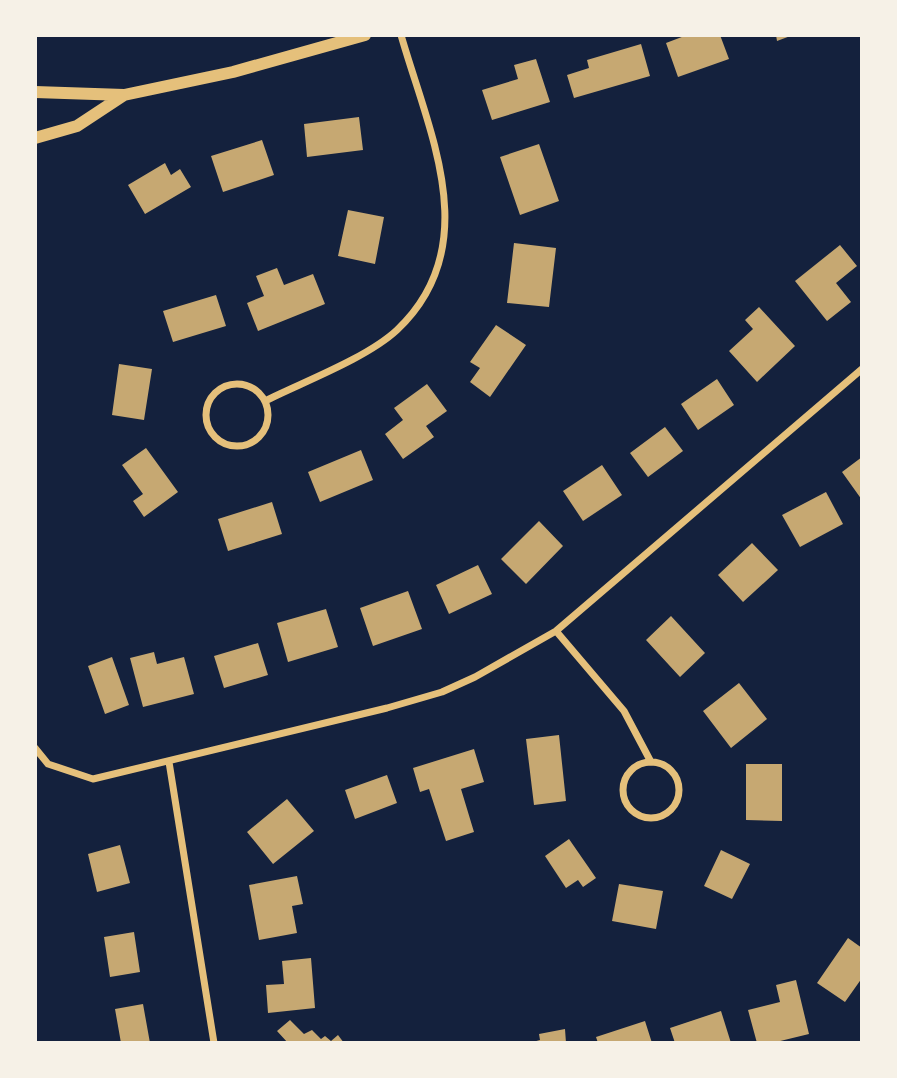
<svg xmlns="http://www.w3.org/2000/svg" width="897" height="1078" font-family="Helvetica,sans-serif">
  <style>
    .building { fill: #c6a872 }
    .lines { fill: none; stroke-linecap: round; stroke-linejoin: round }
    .minor { stroke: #e5c07b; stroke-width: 7 }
    .tertiary { stroke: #e5c07b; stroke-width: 12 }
  </style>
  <rect width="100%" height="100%" fill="#14213d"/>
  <!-- building -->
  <path class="building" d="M 687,35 L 720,35 L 729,59 L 678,77 L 666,43 Z
    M 776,35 L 793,35 L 777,41 Z
    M 641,44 L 650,76 L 574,98 L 567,75 L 589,68 L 587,60 Z
    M 536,59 L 550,102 L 492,120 L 482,90 L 518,79 L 514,65 Z
    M 359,117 L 363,150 L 307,157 L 304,124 Z
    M 262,140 L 274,175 L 223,192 L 211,156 Z
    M 539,144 L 559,201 L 520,215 L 500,157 Z
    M 165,163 L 171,175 L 180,169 L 191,187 L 145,214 L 128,185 Z
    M 348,210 L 384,217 L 375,264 L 338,256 Z
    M 514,243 L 556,248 L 549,307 L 507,303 Z
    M 840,245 L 857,266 L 836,283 L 851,302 L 827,321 L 795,281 Z
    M 277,268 L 284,285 L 313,274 L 325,304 L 258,331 L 247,303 L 264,296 L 256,276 Z
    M 216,295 L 226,326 L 173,342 L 163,311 Z
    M 759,307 L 795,346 L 757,382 L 729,351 L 753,329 L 745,320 Z
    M 496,325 L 526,345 L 490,397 L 470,382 L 480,368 L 470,362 Z
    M 119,364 L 152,369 L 144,420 L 112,415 Z
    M 717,379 L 734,405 L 698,430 L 681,404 Z
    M 427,384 L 447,411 L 426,426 L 434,437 L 403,459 L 385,434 L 403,420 L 394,408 Z
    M 665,427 L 683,451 L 648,477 L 630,453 Z
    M 146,448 L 178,492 L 144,517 L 133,501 L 143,494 L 122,465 Z
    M 361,450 L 373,480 L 320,502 L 308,472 Z
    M 862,457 L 862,500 L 842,472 Z
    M 602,465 L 622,495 L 583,521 L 563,491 Z
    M 826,492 L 843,524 L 800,547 L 782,515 Z
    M 272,502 L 282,534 L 228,551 L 218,519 Z
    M 539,521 L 563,546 L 526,584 L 501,559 Z
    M 752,543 L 778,570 L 743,602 L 718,575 Z
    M 478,565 L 492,594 L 449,614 L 436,585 Z
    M 408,591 L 422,629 L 373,646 L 360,608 Z
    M 326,609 L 338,647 L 288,662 L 277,623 Z
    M 671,616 L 705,653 L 680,677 L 646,640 Z
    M 258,643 L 268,675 L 224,688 L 214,656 Z
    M 154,652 L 157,664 L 184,657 L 194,694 L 143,707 L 130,658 Z
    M 112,657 L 129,705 L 105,714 L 88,666 Z
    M 739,683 L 767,719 L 731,748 L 703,711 Z
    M 559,735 L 566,801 L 534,805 L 526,739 Z
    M 474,749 L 484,782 L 461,789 L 474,832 L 446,841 L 429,789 L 420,792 L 413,768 Z
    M 746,764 L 782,764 L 782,821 L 746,820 Z
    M 387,775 L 397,803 L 355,819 L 345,790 Z
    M 287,799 L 314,831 L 273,864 L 247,832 Z
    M 569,839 L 596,878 L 583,887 L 578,880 L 566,888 L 545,856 Z
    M 120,845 L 130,883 L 97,892 L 88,854 Z
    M 721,850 L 750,864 L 732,899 L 704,886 Z
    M 297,876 L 303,904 L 292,906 L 297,933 L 259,940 L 249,885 Z
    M 619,884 L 663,891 L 656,929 L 612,921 Z
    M 134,932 L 140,972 L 110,977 L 104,937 Z
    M 848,938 L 862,948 L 862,978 L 845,1002 L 817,983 Z
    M 311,958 L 315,1008 L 268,1013 L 266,985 L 284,984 L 282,961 Z
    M 796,980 L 809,1034 L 772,1043 L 757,1043 L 748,1010 L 780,1002 L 776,985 Z
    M 143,1004 L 150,1043 L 121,1043 L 115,1009 Z
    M 721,1011 L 731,1043 L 675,1043 L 670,1028 Z
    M 290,1020 L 304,1034 L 312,1030 L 321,1039 L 325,1036 L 331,1041 L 338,1035 L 344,1043 L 288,1043 L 277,1031 Z
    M 645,1021 L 652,1043 L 598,1043 L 596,1037 Z
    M 565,1029 L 566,1043 L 529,1043 L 540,1040 L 539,1034 Z"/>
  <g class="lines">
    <!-- minor -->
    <path class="minor" d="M206 415a31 31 0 1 1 62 0a31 31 0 1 1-62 0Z
      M 265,401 C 303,382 367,358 397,330 C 486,246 429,133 401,35
      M 556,631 L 624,711 L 651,762
      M 35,748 L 48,764 L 93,779 L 387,708 L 442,692 L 475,677 L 556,631 L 862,369
      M623 790a28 28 0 1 1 56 0a28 28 0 1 1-56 0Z
      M 169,762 L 214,1043"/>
    <!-- tertiary -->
    <path class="tertiary" d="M 35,92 L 124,95 L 233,72 L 365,35
      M 35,138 L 77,126 L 124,95"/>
  </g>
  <!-- border -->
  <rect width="897" height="1078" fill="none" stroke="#f6f1e7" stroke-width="74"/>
</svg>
